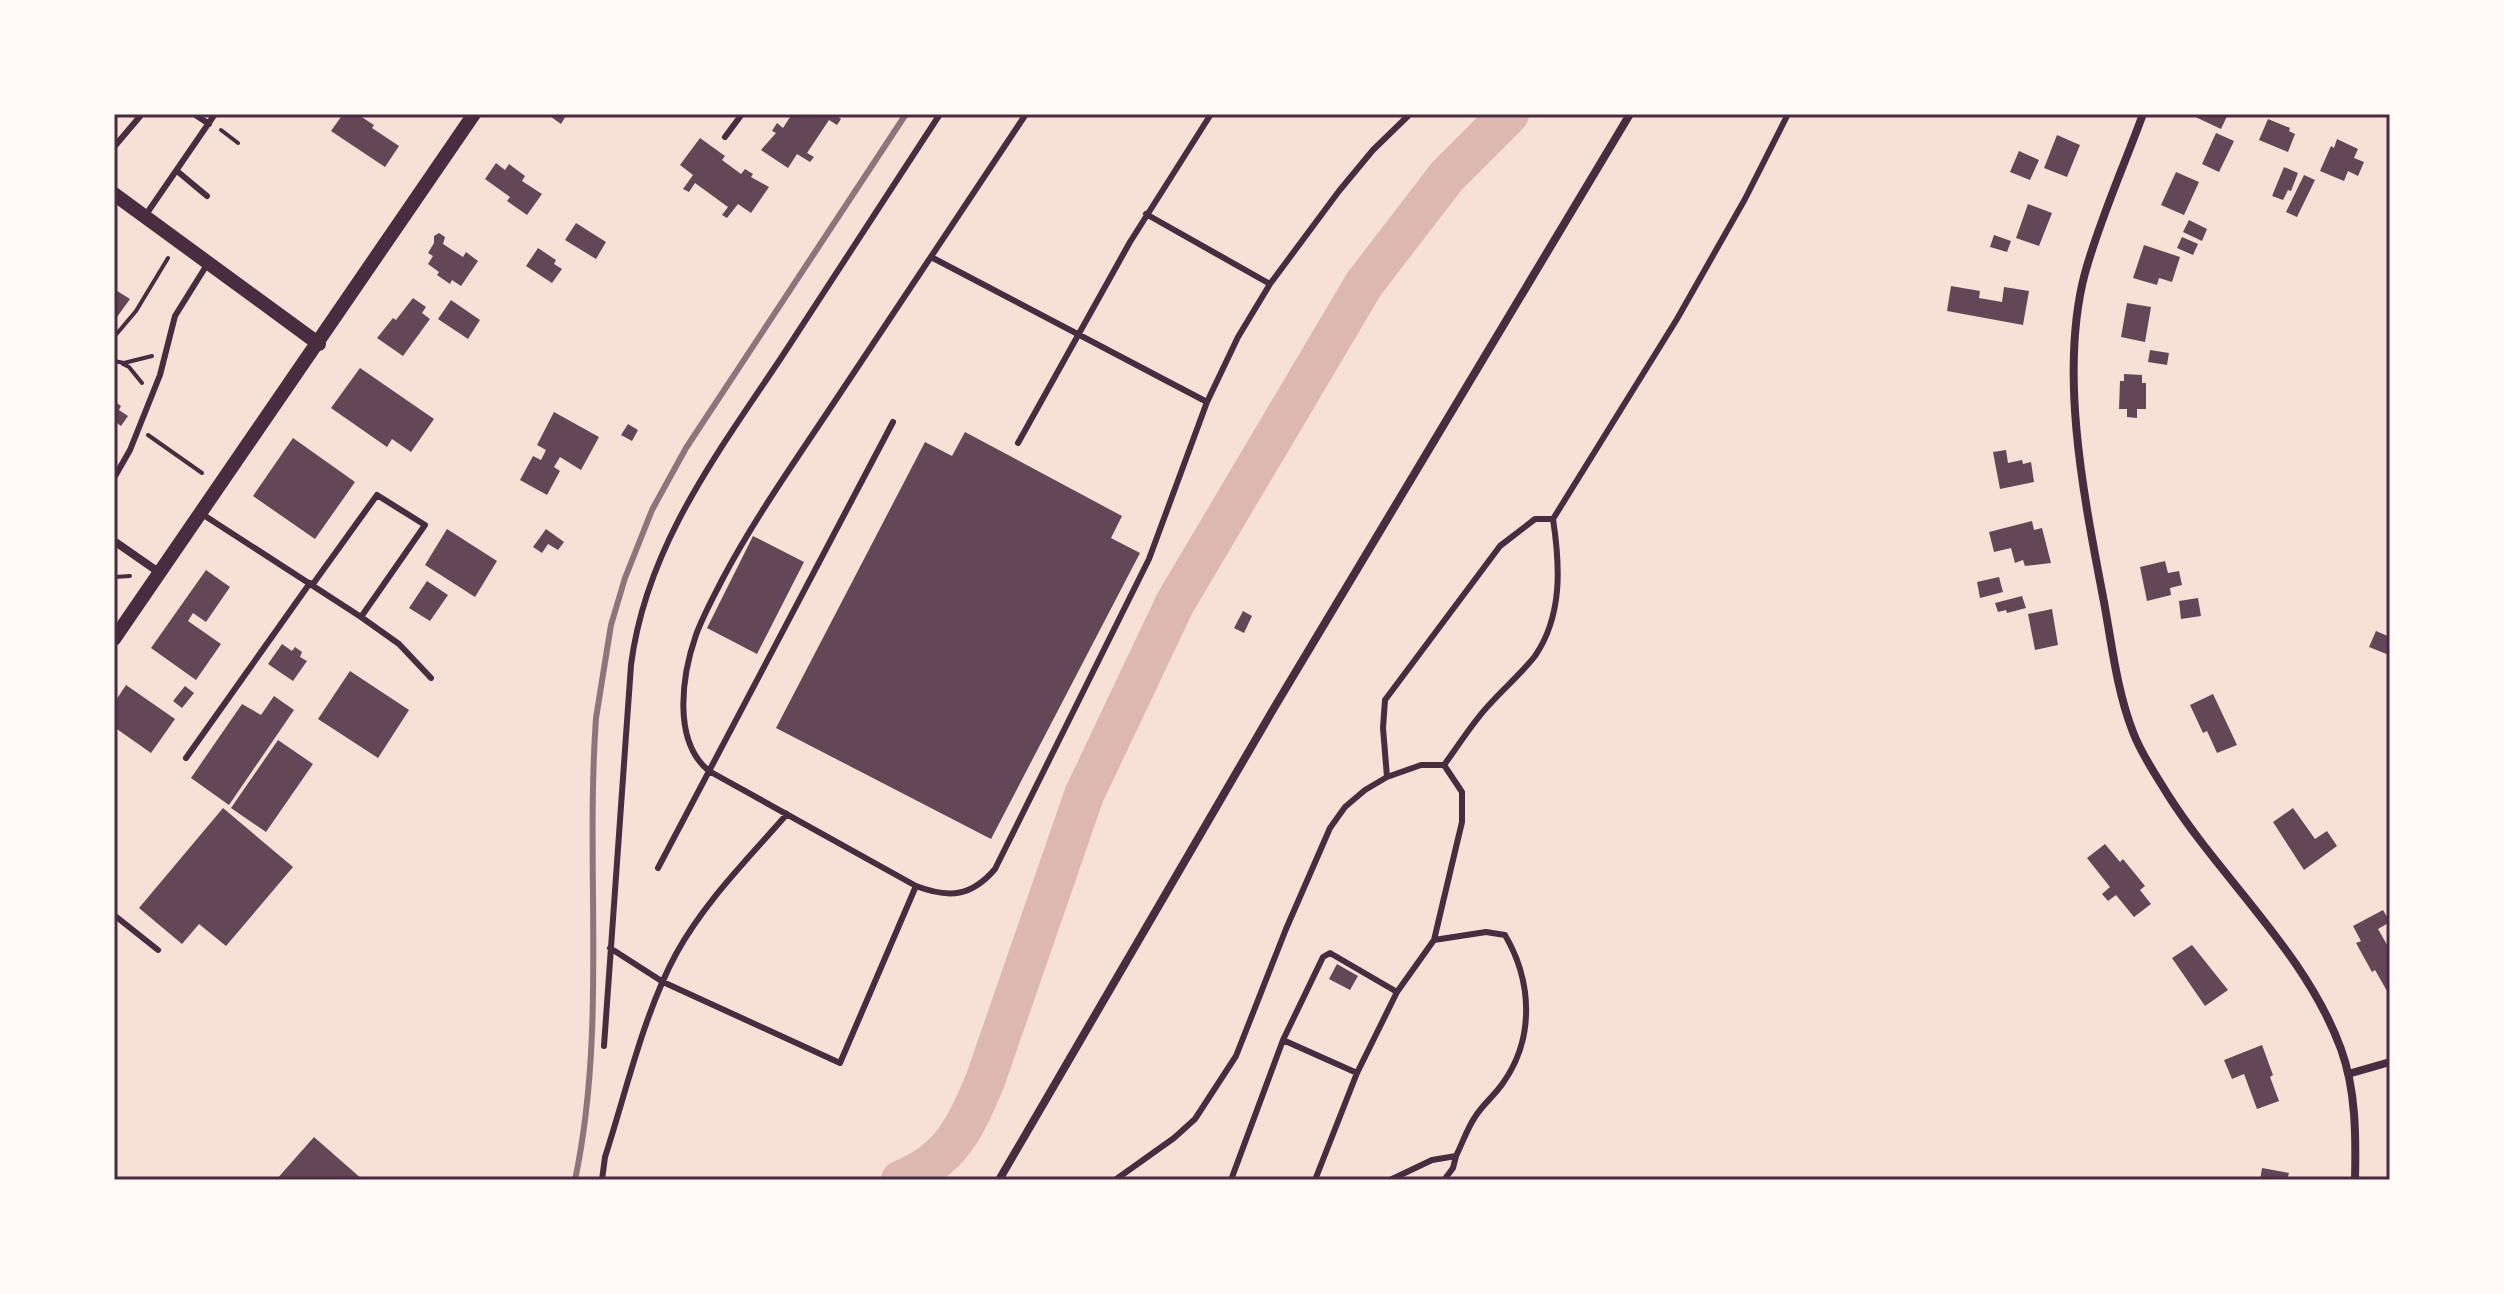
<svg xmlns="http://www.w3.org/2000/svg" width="2504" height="1294" font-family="'Source Sans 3',sans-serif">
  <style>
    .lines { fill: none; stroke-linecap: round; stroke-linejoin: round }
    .river { stroke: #dcb8b0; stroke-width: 40 }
    .building { fill: #644757 }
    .path { stroke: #4a2c40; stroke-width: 4 }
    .service { stroke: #4a2c40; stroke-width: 6 }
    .minor { stroke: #4a2c40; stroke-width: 8 }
    .tertiary { stroke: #4a2c40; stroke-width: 14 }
    .rail { stroke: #8f747c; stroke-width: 6 }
    .neatline { fill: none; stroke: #4a2c40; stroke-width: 3 }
  </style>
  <rect width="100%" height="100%" fill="#f7e1d7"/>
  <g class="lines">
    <!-- river -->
    <path class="river" d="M 901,1180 C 951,1160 965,1128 985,1081 L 1084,795 L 1175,603 L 1364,284 L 1447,176 L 1509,114"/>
  </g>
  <!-- building -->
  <path class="building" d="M 343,114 L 357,114 L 374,125 L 372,128 L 399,146 L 385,167 L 331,131 Z
    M 547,114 L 567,114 L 561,124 Z
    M 792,114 L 834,114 L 841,119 L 837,125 L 829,120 L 807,153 L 814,157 L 810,162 L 797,154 L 788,168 L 761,150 L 776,133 L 772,131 L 777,123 L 783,128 Z
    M 2189,114 L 2228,114 L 2221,129 Z
    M 2268,119 L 2290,128 L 2289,131 L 2295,134 L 2288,152 L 2259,140 Z
    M 2216,133 L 2234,141 L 2219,172 L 2202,164 Z
    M 2057,135 L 2080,145 L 2067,177 L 2044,168 Z
    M 700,138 L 725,156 L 722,160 L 741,174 L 745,169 L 753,174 L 751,177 L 769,187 L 751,213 L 738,204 L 727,218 L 722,215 L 728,207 L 695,183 L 689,192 L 683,189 L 693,175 L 680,165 Z
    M 2337,139 L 2358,149 L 2354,158 L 2364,162 L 2358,176 L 2348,171 L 2344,181 L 2320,171 L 2331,146 L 2334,148 Z
    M 2019,151 L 2039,160 L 2030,180 L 2010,172 Z
    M 496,163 L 505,170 L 509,164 L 525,176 L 522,181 L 542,194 L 527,215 L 507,201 L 510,197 L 485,179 Z
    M 2284,167 L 2298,173 L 2291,191 L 2288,190 L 2283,200 L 2272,196 Z
    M 2176,172 L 2199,182 L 2184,215 L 2161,205 Z
    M 2304,175 L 2315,180 L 2297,217 L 2286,212 Z
    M 2028,204 L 2052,213 L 2039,246 L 2016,238 Z
    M 2189,220 L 2207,229 L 2202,241 L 2183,232 Z
    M 576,223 L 606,242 L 596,259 L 565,240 Z
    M 439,233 L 445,237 L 443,244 L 463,257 L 466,252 L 478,261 L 461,286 L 452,280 L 450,284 L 437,275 L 439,272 L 428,264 L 433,256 L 428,253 L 434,243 L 434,236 Z
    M 1994,235 L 2011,241 L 2007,252 L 1990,247 Z
    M 2182,237 L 2198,244 L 2193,255 L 2177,248 Z
    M 2144,245 L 2180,257 L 2172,282 L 2159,278 L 2157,285 L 2133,278 Z
    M 538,248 L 556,260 L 554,264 L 562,269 L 552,283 L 526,266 Z
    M 1951,286 L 1980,291 L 1979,298 L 2002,302 L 2004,287 L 2029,291 L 2023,325 L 1947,311 Z
    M 114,289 L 130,299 L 117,317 L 114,315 Z
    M 413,298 L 426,307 L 422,313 L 430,319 L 403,356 L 377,338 L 393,318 L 396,320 Z
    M 451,300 L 480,320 L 468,339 L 438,319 Z
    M 2127,303 L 2151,307 L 2145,342 L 2121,337 Z
    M 2150,350 L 2169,353 L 2167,365 L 2148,362 Z
    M 360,368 L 434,419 L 411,452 L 392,439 L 387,447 L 331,408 Z
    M 2124,374 L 2142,375 L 2142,383 L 2146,383 L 2146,409 L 2137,409 L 2137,418 L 2127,417 L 2127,409 L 2119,409 L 2120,381 L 2124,381 Z
    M 114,401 L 121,406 L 119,410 L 128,416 L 121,426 L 114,421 Z
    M 554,412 L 599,437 L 581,470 L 560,457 L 554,467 L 560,471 L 547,495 L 520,480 L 533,456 L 541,460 L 546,450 L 537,445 Z
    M 628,424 L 638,430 L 632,441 L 621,435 Z
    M 965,432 L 1122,516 L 1111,538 L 1140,553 L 991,839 L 776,728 L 925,442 L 952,456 Z
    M 293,438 L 355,482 L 315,539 L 253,496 Z
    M 2006,450 L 2008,463 L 2022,460 L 2023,464 L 2031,462 L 2034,482 L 2000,489 L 1993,452 Z
    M 2032,521 L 2034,530 L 2042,528 L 2051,563 L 2025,566 L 2023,560 L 2015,563 L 2011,548 L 1994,552 L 1989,532 Z
    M 447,529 L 497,561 L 475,597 L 425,565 Z
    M 546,529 L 564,542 L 558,550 L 548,544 L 542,553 L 533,547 Z
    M 753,536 L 804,562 L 757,654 L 707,628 Z
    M 2165,561 L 2168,573 L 2179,571 L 2182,585 L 2170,588 L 2171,595 L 2147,601 L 2140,567 Z
    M 206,570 L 230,587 L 206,622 L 193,613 L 188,621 L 221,644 L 196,680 L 151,648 Z
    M 1999,577 L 2003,592 L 1980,598 L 1977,582 Z
    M 427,581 L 448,595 L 430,621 L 409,608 Z
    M 2022,596 L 2026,608 L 2007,613 L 2006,610 L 1998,612 L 1995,603 Z
    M 2198,598 L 2201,616 L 2181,619 L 2179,601 Z
    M 2052,609 L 2058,645 L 2035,650 L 2028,614 Z
    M 1243,611 L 1252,616 L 1244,633 L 1234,628 Z
    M 2376,631 L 2390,637 L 2389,655 L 2369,647 Z
    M 282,644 L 292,651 L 295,647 L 302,652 L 300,657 L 307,661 L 293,681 L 268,664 Z
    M 350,671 L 409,710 L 378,758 L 318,719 Z
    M 126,685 L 175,719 L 151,753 L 114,727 L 114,703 Z
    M 185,686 L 194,693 L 182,708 L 173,701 Z
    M 2213,694 L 2237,745 L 2217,753 L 2207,731 L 2203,733 L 2190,705 Z
    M 274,696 L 294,710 L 229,805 L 191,778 L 242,704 L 261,715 Z
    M 278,740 L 313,764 L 266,832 L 231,808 Z
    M 223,808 L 293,867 L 226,946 L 199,924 L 182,944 L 139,908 Z
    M 2293,808 L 2315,839 L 2327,831 L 2337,846 L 2304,870 L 2273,822 Z
    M 2105,844 L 2120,862 L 2123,859 L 2145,886 L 2140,890 L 2151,904 L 2134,917 L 2116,895 L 2108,901 L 2102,894 L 2110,887 L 2087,858 Z
    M 2383,910 L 2390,922 L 2378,929 L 2390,950 L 2390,989 L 2387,991 L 2375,970 L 2372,972 L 2356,943 L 2361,941 L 2353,926 Z
    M 2192,945 L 2228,990 L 2205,1006 L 2172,958 Z
    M 1337,964 L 1358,976 L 1350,990 L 1329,979 Z
    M 2262,1045 L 2273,1075 L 2270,1077 L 2279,1101 L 2257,1109 L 2244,1074 L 2232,1079 L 2224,1060 Z
    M 314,1137 L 363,1180 L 276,1180 Z
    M 2262,1168 L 2289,1173 L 2287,1180 L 2260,1180 Z"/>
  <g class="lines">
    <!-- path -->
    <path class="path" d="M 221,130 L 238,143
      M 114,337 L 136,311 L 168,258
      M 114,361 L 124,363 L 152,356
      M 123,364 L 129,367 L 142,383
      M 148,435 L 202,473
      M 114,577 L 130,576"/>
    <!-- service -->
    <path class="service" d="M 194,114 L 209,124
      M 1026,114 C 959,215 892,315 825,416 C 789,470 752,523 722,580 C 713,598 703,616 696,635 C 682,675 672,741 709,771 L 916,886 C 950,899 972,896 995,869 L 1149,559 L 1207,402 L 1238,337 L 1270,284 L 1339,191 L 1373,150 L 1410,114
      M 725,137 L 742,114
      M 114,147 L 142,114
      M 177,171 L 207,196
      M 1146,214 L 1270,284
      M 145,216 L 215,114
      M 931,257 L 1207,402
      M 1018,443 L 1130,242 L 1211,114
      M 114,478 L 130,450 L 160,375 L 175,316 L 208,263
      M 202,514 L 361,617 L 399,644 L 431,678
      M 313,584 L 377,495 L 425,525 L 361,617
      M 186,758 L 310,583
      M 1387,777 L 1421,765 L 1444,765
      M 658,868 L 893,422
      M 114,915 L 158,950
      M 610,948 L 663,982 L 840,1063 L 916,886
      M 1283,1040 L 1357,1073 L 1315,1180
      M 604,1046 L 631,665 C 646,547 717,454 781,358 C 834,276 887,195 940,114
      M 1357,1073 L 1397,992
      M 602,1180 L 605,1157 C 626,1092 644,1013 676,954 C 705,901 748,859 787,814
      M 1115,1180 L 1174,1138 L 1195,1119 L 1236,1056 L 1286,929 L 1330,828 L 1345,807 L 1365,790 L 1387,777 L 1383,728 L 1385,700 L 1500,546 L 1535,519 L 1553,519
      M 1231,1180 L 1283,1040 L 1323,957 L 1330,953 L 1397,992 L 1434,940
      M 1390,1180 L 1432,1160 L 1456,1156 C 1462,1144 1467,1129 1475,1117 C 1483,1104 1495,1095 1503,1083 C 1535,1038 1532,981 1505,935 L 1486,932 L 1434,940 L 1462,822 L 1462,792 L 1444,765 C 1459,745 1472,723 1489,705 C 1504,688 1521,674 1535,656 C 1563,615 1560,565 1553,519 L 1677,319 L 1745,199 L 1788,114
      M 1444,1180 L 1453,1168 L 1456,1156"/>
    <!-- minor -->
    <path class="minor" d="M 2143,114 C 2124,166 2100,219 2085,273 C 2058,374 2085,502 2104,602 C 2112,646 2117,691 2133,732 C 2141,754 2156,775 2168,795 C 2222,880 2306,953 2341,1049 C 2356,1090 2356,1136 2355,1180
      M 114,541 L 160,573
      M 2348,1074 L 2390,1062
      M 999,1180 L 1274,708 L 1630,114"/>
    <!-- tertiary -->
    <path class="tertiary" d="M 114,194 L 319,344
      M 114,639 L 474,114"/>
    <!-- rail -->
    <path class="rail" d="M 575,1180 C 607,1028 585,872 596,718 L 611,625 L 625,578 L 652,510 L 686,448 L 906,114"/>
  </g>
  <!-- border -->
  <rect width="2504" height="1294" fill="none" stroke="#fffaf5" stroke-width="232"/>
  <rect x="116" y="116" width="2272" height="1062" class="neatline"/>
</svg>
